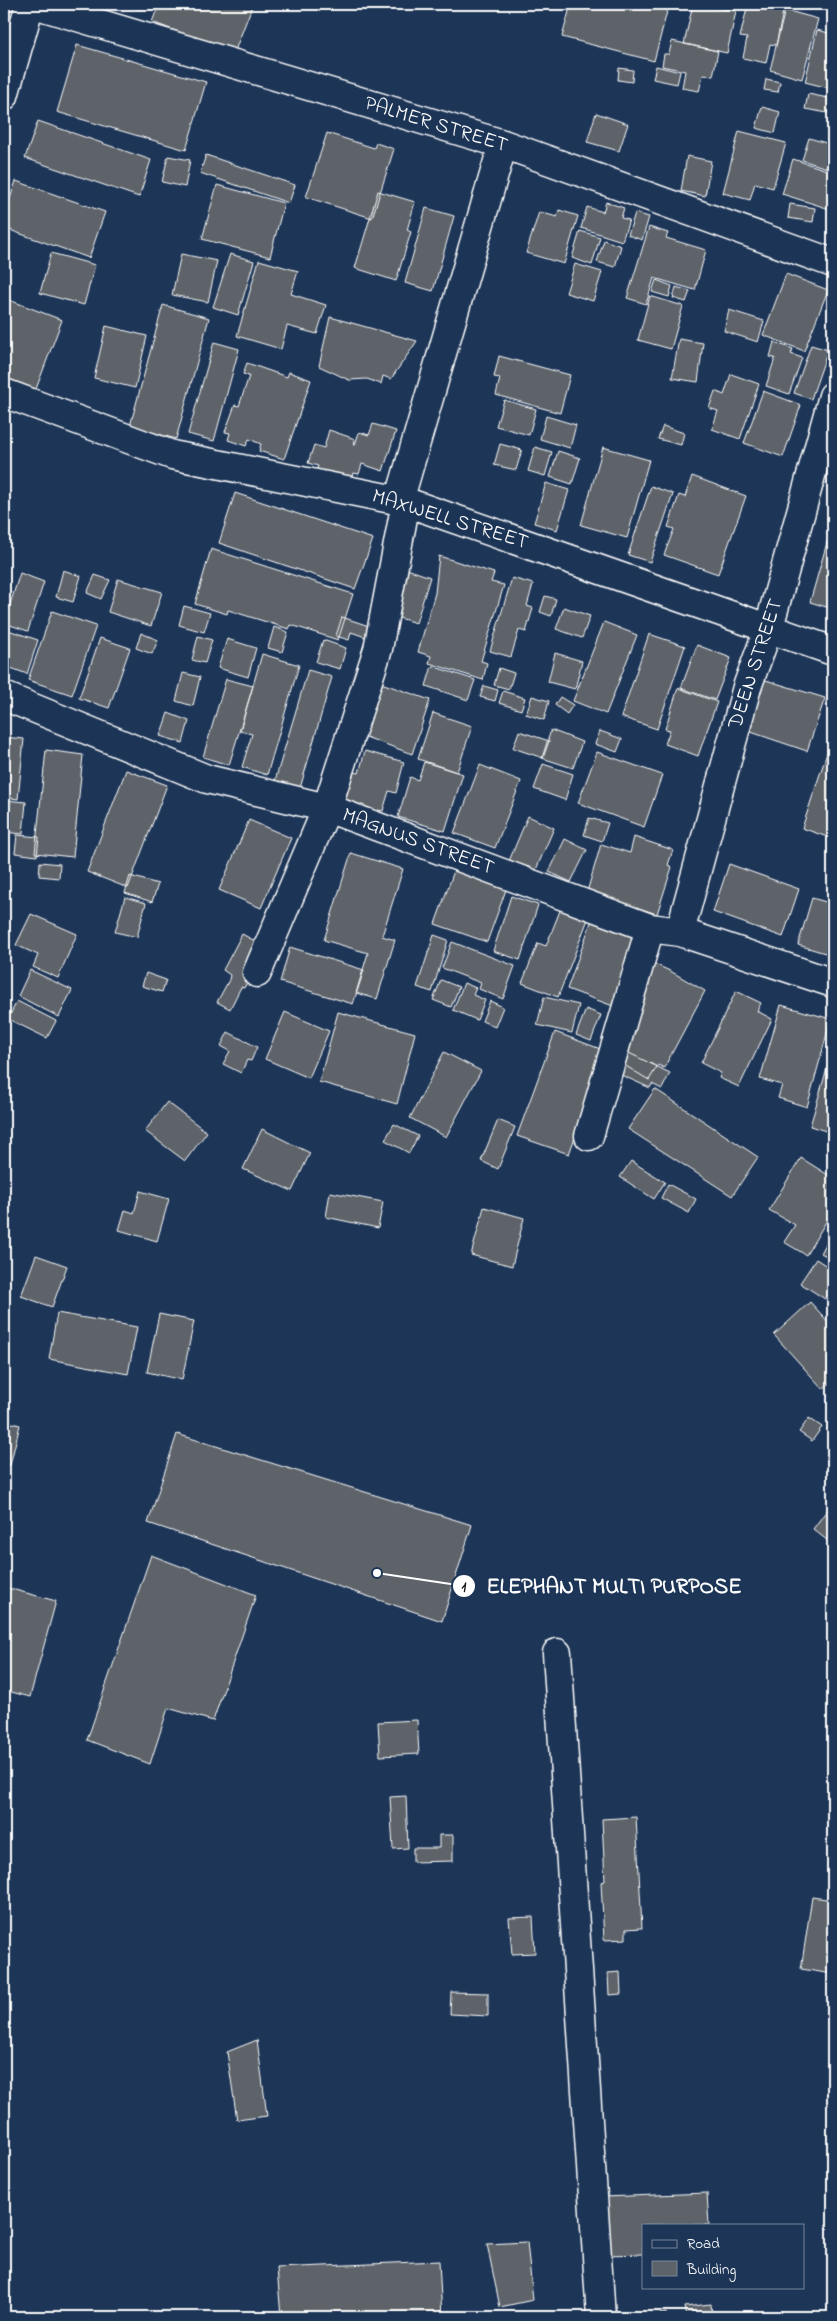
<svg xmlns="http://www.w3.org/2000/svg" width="837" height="2321" font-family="'Indie Flower',sans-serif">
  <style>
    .building { fill: #5d6469; stroke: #fff }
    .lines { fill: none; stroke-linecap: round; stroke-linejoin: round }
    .minor-casing { stroke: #fff; stroke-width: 31 }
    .minor { stroke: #1d3557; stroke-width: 28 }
    .labels { text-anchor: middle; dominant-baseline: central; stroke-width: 4; stroke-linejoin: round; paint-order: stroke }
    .street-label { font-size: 21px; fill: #fff; stroke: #1d3557 }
    .leader { fill: none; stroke: #fff; stroke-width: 2 }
    .callout-dot { fill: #fff; stroke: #1d3557; stroke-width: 2 }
    .mark-label { font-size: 15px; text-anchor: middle; font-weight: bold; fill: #111 }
    .callout-label { font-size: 22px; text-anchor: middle; font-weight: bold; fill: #fff; stroke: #1d3557; stroke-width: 4; stroke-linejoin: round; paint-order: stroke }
  </style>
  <rect width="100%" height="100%" fill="#1d3557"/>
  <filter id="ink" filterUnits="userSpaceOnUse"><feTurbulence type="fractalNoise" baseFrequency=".02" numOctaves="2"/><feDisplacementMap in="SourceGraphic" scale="10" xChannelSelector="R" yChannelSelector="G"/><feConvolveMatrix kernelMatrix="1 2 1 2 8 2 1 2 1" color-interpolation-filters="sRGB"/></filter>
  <g filter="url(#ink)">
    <!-- building -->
    <path class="building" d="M 119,4 L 143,4 L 142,9 Z
      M 159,4 L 253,4 L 234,53 L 152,22 Z
      M 571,4 L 669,4 L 654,61 L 562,37 Z
      M 693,4 L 736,11 L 727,53 L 684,44 Z
      M 748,4 L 783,12 L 776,45 L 770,44 L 766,63 L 743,58 L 747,38 L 740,37 Z
      M 785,10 L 818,19 L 802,79 L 770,70 Z
      M 817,30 L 833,34 L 833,89 L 805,82 Z
      M 672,41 L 718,51 L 713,76 L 703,75 L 699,91 L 682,88 L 685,71 L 662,66 L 664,54 L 669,54 Z
      M 77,45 L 206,82 L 186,150 L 57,112 Z
      M 656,66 L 680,72 L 677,84 L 653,79 Z
      M 619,68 L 633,70 L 632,82 L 618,80 Z
      M 766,79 L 780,82 L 778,92 L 764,90 Z
      M 808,94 L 833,99 L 833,114 L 805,109 Z
      M 762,107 L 780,112 L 775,133 L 756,128 Z
      M 596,113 L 628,124 L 619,151 L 587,142 Z
      M 38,121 L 151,160 L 139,197 L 25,158 Z
      M 739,131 L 786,143 L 773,188 L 755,183 L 750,200 L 723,193 Z
      M 327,133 L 374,148 L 376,143 L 394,149 L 372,218 L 306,197 Z
      M 809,138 L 833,145 L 833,170 L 802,160 Z
      M 206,155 L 295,185 L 289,203 L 200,173 Z
      M 168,156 L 190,160 L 185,187 L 162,182 Z
      M 687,156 L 711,161 L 705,196 L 681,191 Z
      M 793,159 L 833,172 L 833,210 L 782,194 Z
      M 16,181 L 105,212 L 89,258 L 4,228 L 4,216 Z
      M 217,185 L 284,203 L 270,257 L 202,239 Z
      M 378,191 L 415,202 L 407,230 L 411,232 L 396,281 L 355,268 Z
      M 606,202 L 624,208 L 621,218 L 629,220 L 622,241 L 581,228 L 587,207 L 603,212 Z
      M 790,204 L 815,208 L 813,222 L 788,218 Z
      M 426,208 L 454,216 L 433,291 L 405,283 Z
      M 559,210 L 578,216 L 564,264 L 526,253 L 539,212 L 557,217 Z
      M 635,213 L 649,217 L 642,240 L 628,235 Z
      M 649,227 L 668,233 L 666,238 L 706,250 L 695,290 L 654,278 L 646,304 L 627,298 Z
      M 580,231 L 600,237 L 592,265 L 572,258 Z
      M 604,240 L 621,246 L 615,267 L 597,262 Z
      M 51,253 L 95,265 L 84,305 L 40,293 Z
      M 181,254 L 217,261 L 208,302 L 172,295 Z
      M 230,254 L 254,261 L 238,315 L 213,307 Z
      M 259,260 L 298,271 L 291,294 L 326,305 L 317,334 L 287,326 L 281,349 L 237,336 Z
      M 575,264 L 602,272 L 593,301 L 566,293 Z
      M 786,274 L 828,290 L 804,351 L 763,335 Z
      M 656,280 L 672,286 L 669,297 L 652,292 Z
      M 676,287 L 690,291 L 686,302 L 673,298 Z
      M 650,296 L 683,306 L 671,349 L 638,340 Z
      M 4,298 L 62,320 L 36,389 L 4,377 Z
      M 163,305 L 209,318 L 176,439 L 130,426 Z
      M 729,310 L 764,321 L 758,342 L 724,331 Z
      M 330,317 L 417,341 L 391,379 L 383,376 L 381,384 L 367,379 L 349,380 L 319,366 Z
      M 106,326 L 147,336 L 135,388 L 94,378 Z
      M 679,339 L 703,343 L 698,382 L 672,378 Z
      M 214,342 L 239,349 L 214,441 L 188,434 Z
      M 774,342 L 793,349 L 791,354 L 802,358 L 789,394 L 766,386 L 775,358 L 770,357 Z
      M 811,345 L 828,350 L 811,399 L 794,393 Z
      M 499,356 L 570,375 L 560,413 L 496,395 L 500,378 L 494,377 Z
      M 247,363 L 287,377 L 289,372 L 311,380 L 284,459 L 259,451 L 261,444 L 249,439 L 246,446 L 228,440 L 230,433 L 225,432 L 235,405 L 239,406 L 249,376 L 243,374 Z
      M 731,374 L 759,384 L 740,439 L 712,429 L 718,411 L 709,408 L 715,391 L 724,395 Z
      M 763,391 L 801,405 L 783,457 L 744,443 Z
      M 504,400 L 536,409 L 529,435 L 496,426 Z
      M 546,416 L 576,425 L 570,448 L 540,439 Z
      M 373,424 L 396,431 L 383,471 L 362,464 L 359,474 L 354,473 L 351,482 L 316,472 L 318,466 L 308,463 L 314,445 L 324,448 L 329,430 L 355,439 L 354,445 L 355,445 L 359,432 L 369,435 Z
      M 663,426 L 684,433 L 681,445 L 658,439 Z
      M 500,444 L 522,450 L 516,470 L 494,465 Z
      M 535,447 L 552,452 L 545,476 L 528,471 Z
      M 603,447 L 649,460 L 627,538 L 581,525 Z
      M 558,451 L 580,458 L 572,484 L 550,477 Z
      M 692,476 L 746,496 L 718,574 L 664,555 L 674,529 L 668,527 L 679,495 L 685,497 Z
      M 546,483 L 569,490 L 557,530 L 534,523 Z
      M 651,486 L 673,494 L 650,562 L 628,555 Z
      M 235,493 L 373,539 L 355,589 L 219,543 Z
      M 832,525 L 833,525 L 833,609 L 810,602 Z
      M 211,549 L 353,594 L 338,640 L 291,625 L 289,629 L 228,610 L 227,614 L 195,604 Z
      M 439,556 L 494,573 L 491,582 L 504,585 L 481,661 L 487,663 L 483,680 L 429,663 L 431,656 L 418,652 L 435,593 Z
      M 407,569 L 430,577 L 416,623 L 393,616 Z
      M 63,570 L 81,576 L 73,602 L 56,597 Z
      M 20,573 L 44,582 L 28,631 L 4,623 Z
      M 95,575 L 110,580 L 101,599 L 87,593 Z
      M 512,578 L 533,584 L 527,606 L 533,608 L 526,632 L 519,630 L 511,657 L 490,651 Z
      M 118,579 L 162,592 L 151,626 L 108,612 Z
      M 545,596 L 556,599 L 551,616 L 540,612 Z
      M 184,606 L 210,613 L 204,632 L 179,625 Z
      M 564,607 L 590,616 L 582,638 L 556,629 Z
      M 52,611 L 96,626 L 72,695 L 28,680 Z
      M 342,617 L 378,629 L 374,640 L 351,632 L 349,640 L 336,636 Z
      M 604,622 L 637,635 L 606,714 L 573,701 Z
      M 274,627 L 288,632 L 282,652 L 268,648 Z
      M 8,630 L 38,640 L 27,674 L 8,667 L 9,662 L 4,660 L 4,643 Z
      M 141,633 L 158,640 L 152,654 L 136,648 Z
      M 649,634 L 685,646 L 657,729 L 621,717 Z
      M 198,636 L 212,640 L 205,663 L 192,660 Z
      M 100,638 L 130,648 L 109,708 L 79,698 Z
      M 227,639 L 256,648 L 248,677 L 218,668 Z
      M 323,640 L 346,648 L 340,669 L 316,662 Z
      M 697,645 L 731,658 L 715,700 L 681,688 Z
      M 555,653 L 582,661 L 575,689 L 548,682 Z
      M 262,654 L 299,665 L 267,775 L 242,767 L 252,734 L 240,731 Z
      M 432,666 L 475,680 L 468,700 L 426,686 Z
      M 499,668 L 514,673 L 509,689 L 494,685 Z
      M 308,670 L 332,677 L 299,792 L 274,784 Z
      M 183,673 L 200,677 L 193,706 L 176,701 Z
      M 749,675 L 825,698 L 807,751 L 733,726 Z
      M 226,679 L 253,686 L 229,765 L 203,757 Z
      M 381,683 L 430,700 L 412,754 L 363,736 Z
      M 484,686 L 498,690 L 495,701 L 480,697 Z
      M 678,688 L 717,702 L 698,756 L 665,744 L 670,730 L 665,729 Z
      M 503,691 L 525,698 L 521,710 L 499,703 Z
      M 532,696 L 549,701 L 544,720 L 526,714 Z
      M 560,697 L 573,705 L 567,714 L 555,705 Z
      M 168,713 L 189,721 L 183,743 L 160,736 Z
      M 433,713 L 472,726 L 457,772 L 418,759 Z
      M 551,730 L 582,742 L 573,768 L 542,758 Z
      M 519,731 L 549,741 L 543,758 L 513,748 Z
      M 600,731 L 622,739 L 617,752 L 595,744 Z
      M 833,735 L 833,839 L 802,828 Z
      M 4,737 L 24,739 L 18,799 L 4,797 Z
      M 46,750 L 83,755 L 73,857 L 35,853 Z
      M 365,751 L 404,762 L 396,793 L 389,791 L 383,811 L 378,810 L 377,814 L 360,809 L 361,805 L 345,800 L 353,772 L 359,773 Z
      M 597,752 L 662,775 L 644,827 L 578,803 Z
      M 424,762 L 463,774 L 445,831 L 398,817 L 410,777 L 418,780 Z
      M 543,764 L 573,774 L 565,800 L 534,789 Z
      M 480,765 L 521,781 L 495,848 L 454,833 Z
      M 126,770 L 167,785 L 128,888 L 87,872 Z
      M 4,800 L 26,802 L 23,834 L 4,832 Z
      M 528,816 L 554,828 L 535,872 L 509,861 Z
      M 589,818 L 608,823 L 602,841 L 584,835 Z
      M 249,820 L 291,838 L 261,908 L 219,890 Z
      M 17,835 L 39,837 L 37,856 L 15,853 Z
      M 634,837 L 673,850 L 668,865 L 672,867 L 657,914 L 587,892 L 601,844 L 630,853 Z
      M 565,839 L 587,850 L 571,882 L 549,872 Z
      M 351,853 L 403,869 L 382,936 L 395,940 L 377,999 L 356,993 L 368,953 L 324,940 Z
      M 40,862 L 60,864 L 59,878 L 39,876 Z
      M 729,864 L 799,889 L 783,937 L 713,912 Z
      M 455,868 L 507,887 L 487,942 L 435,924 Z
      M 130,876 L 158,884 L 152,902 L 125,893 Z
      M 511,896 L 538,905 L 520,960 L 493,951 Z
      M 125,897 L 146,903 L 137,937 L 115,932 Z
      M 812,898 L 833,904 L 832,955 L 798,945 Z
      M 563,903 L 590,914 L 558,997 L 522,983 L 538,943 L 546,946 Z
      M 31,914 L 77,934 L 58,978 L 33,967 L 38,955 L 16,945 Z
      M 593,917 L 638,933 L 613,1006 L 567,989 Z
      M 242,934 L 266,947 L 244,988 L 241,987 L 230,1009 L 217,1002 L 229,980 L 230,975 L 223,970 Z
      M 434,935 L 448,940 L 432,992 L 417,987 Z
      M 452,942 L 515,966 L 503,999 L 479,989 L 481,983 L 442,968 Z
      M 290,947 L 364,970 L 353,1004 L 280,982 Z
      M 646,960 L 672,972 L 705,991 L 664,1068 L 658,1065 L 649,1080 L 619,1062 Z
      M 30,970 L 72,990 L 59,1017 L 18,996 Z
      M 146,973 L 166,980 L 162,992 L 142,986 Z
      M 441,980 L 459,987 L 451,1007 L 433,1000 Z
      M 464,983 L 476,988 L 473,995 L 485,1000 L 477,1020 L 453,1010 Z
      M 736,991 L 761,1003 L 757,1011 L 772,1019 L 739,1087 L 719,1078 L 721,1073 L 701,1063 Z
      M 544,997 L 579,1005 L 572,1033 L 537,1025 Z
      M 17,1001 L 56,1021 L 47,1038 L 8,1019 Z
      M 490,1001 L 503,1007 L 495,1027 L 482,1021 Z
      M 781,1005 L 831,1019 L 807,1107 L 778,1098 L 782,1085 L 760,1079 Z
      M 586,1009 L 601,1015 L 591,1041 L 576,1035 Z
      M 285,1012 L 329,1031 L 309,1078 L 265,1059 Z
      M 338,1012 L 415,1033 L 397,1104 L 319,1082 Z
      M 228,1032 L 257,1047 L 251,1061 L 247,1060 L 241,1073 L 223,1064 L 230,1051 L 221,1046 Z
      M 555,1032 L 606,1051 L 569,1154 L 517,1136 Z
      M 833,1048 L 833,1125 L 831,1125 L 829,1132 L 810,1126 Z
      M 444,1052 L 481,1071 L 446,1137 L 410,1118 Z
      M 629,1053 L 670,1073 L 662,1089 L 652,1084 L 650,1088 L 619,1074 Z
      M 655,1089 L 758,1157 L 732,1196 L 628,1129 Z
      M 167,1102 L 207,1132 L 185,1161 L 145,1131 Z
      M 498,1120 L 515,1127 L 498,1169 L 481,1161 Z
      M 394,1124 L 418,1136 L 409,1153 L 385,1140 Z
      M 262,1129 L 310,1153 L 292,1191 L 243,1169 Z
      M 801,1158 L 833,1178 L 833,1210 L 806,1255 L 784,1242 L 795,1225 L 769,1210 Z
      M 631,1161 L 665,1182 L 654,1199 L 620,1177 Z
      M 668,1184 L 696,1199 L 689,1213 L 661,1198 Z
      M 140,1191 L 169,1199 L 157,1241 L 119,1230 L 125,1210 L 134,1213 Z
      M 330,1192 L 383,1202 L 378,1228 L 326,1217 Z
      M 484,1207 L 524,1218 L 512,1266 L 471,1255 Z
      M 833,1231 L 833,1260 L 821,1253 Z
      M 36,1255 L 67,1266 L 52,1307 L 21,1296 Z
      M 816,1259 L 833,1270 L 833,1286 L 825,1299 L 800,1283 Z
      M 810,1302 L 833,1327 L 833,1380 L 823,1389 L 774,1335 Z
      M 57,1313 L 137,1327 L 128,1374 L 49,1359 Z
      M 159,1314 L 194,1321 L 182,1380 L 147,1372 Z
      M 809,1418 L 822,1427 L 812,1441 L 799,1432 Z
      M 4,1421 L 20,1425 L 10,1465 L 4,1464 Z
      M 177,1434 L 472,1525 L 442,1621 L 148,1523 Z
      M 833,1502 L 833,1545 L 813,1529 Z
      M 151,1555 L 256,1595 L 213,1721 L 168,1708 L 150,1764 L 87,1740 Z
      M 4,1587 L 56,1601 L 30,1697 L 4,1690 Z
      M 417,1720 L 419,1754 L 380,1756 L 378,1722 Z
      M 406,1796 L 408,1848 L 393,1849 L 390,1797 Z
      M 636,1817 L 642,1928 L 626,1929 L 626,1939 L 604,1940 L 601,1882 L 605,1881 L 602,1819 Z
      M 439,1835 L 453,1835 L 453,1861 L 413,1862 L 413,1848 L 439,1848 Z
      M 812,1897 L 833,1900 L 833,1974 L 801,1969 Z
      M 533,1917 L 535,1953 L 512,1954 L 509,1918 Z
      M 620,1972 L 621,1994 L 609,1995 L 608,1973 Z
      M 451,1992 L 488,1993 L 488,2016 L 450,2014 Z
      M 257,2040 L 267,2116 L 237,2120 L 227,2052 Z
      M 707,2193 L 709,2225 L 643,2225 L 643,2254 L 606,2255 L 604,2197 Z
      M 527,2242 L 533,2300 L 500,2307 L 487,2244 Z
      M 439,2261 L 442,2317 L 281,2317 L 277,2268 Z
      M 711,2304 L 712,2317 L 686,2317 L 684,2307 Z
      M 666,2313 L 667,2317 L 640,2317 L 640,2316 Z"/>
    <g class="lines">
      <defs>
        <path id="minor" d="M 34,4 L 503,144 L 833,263
          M 4,96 L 30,4
          M 4,393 L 172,455 L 406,502 L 833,651
          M 399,501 L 503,144
          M 4,696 L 207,779 L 327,808 L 650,928 L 680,932 L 833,983
          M 680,932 L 747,687 L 769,627 L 833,396
          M 257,973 L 327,808 L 378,649 L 406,502
          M 589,1136 L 650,928
          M 557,1653 L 601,2317"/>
      </defs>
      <!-- minor casing -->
      <use href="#minor" class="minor-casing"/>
      <!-- minor -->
      <use href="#minor" class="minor"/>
    </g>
  </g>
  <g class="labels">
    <!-- street labels -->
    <g class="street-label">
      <text transform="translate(436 125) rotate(17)">PALMER STREET</text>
      <text transform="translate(450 520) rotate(17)">MAXWELL STREET</text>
      <text transform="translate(756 664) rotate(-72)">DEEN STREET</text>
      <text transform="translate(418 842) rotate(20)">MAGNUS STREET</text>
    </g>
  </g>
  <!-- callouts -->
  <path class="leader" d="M377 1573L464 1586"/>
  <g class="callout-dot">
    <circle cx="377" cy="1573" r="5"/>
    <circle cx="464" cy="1586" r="12"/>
  </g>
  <g class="mark-label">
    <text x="464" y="1591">1</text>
  </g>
  <g class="callout-label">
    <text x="614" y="1593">ELEPHANT MULTI PURPOSE</text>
  </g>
  <!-- margin -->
  <rect width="837" height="2321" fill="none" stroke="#1d3557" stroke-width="20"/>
  <rect x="10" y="10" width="817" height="2301" fill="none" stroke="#fff" stroke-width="2" filter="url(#ink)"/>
  <!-- legend -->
  <rect x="642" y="2224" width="162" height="65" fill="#1d3557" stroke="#77869a"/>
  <rect x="652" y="2240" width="25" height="8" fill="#1d3557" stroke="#77869a"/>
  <text x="687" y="2248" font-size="15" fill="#ffffff">Road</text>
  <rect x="652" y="2261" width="25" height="15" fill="#5d6469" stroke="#77869a"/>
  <text x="687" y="2274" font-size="15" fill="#ffffff">Building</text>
</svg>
